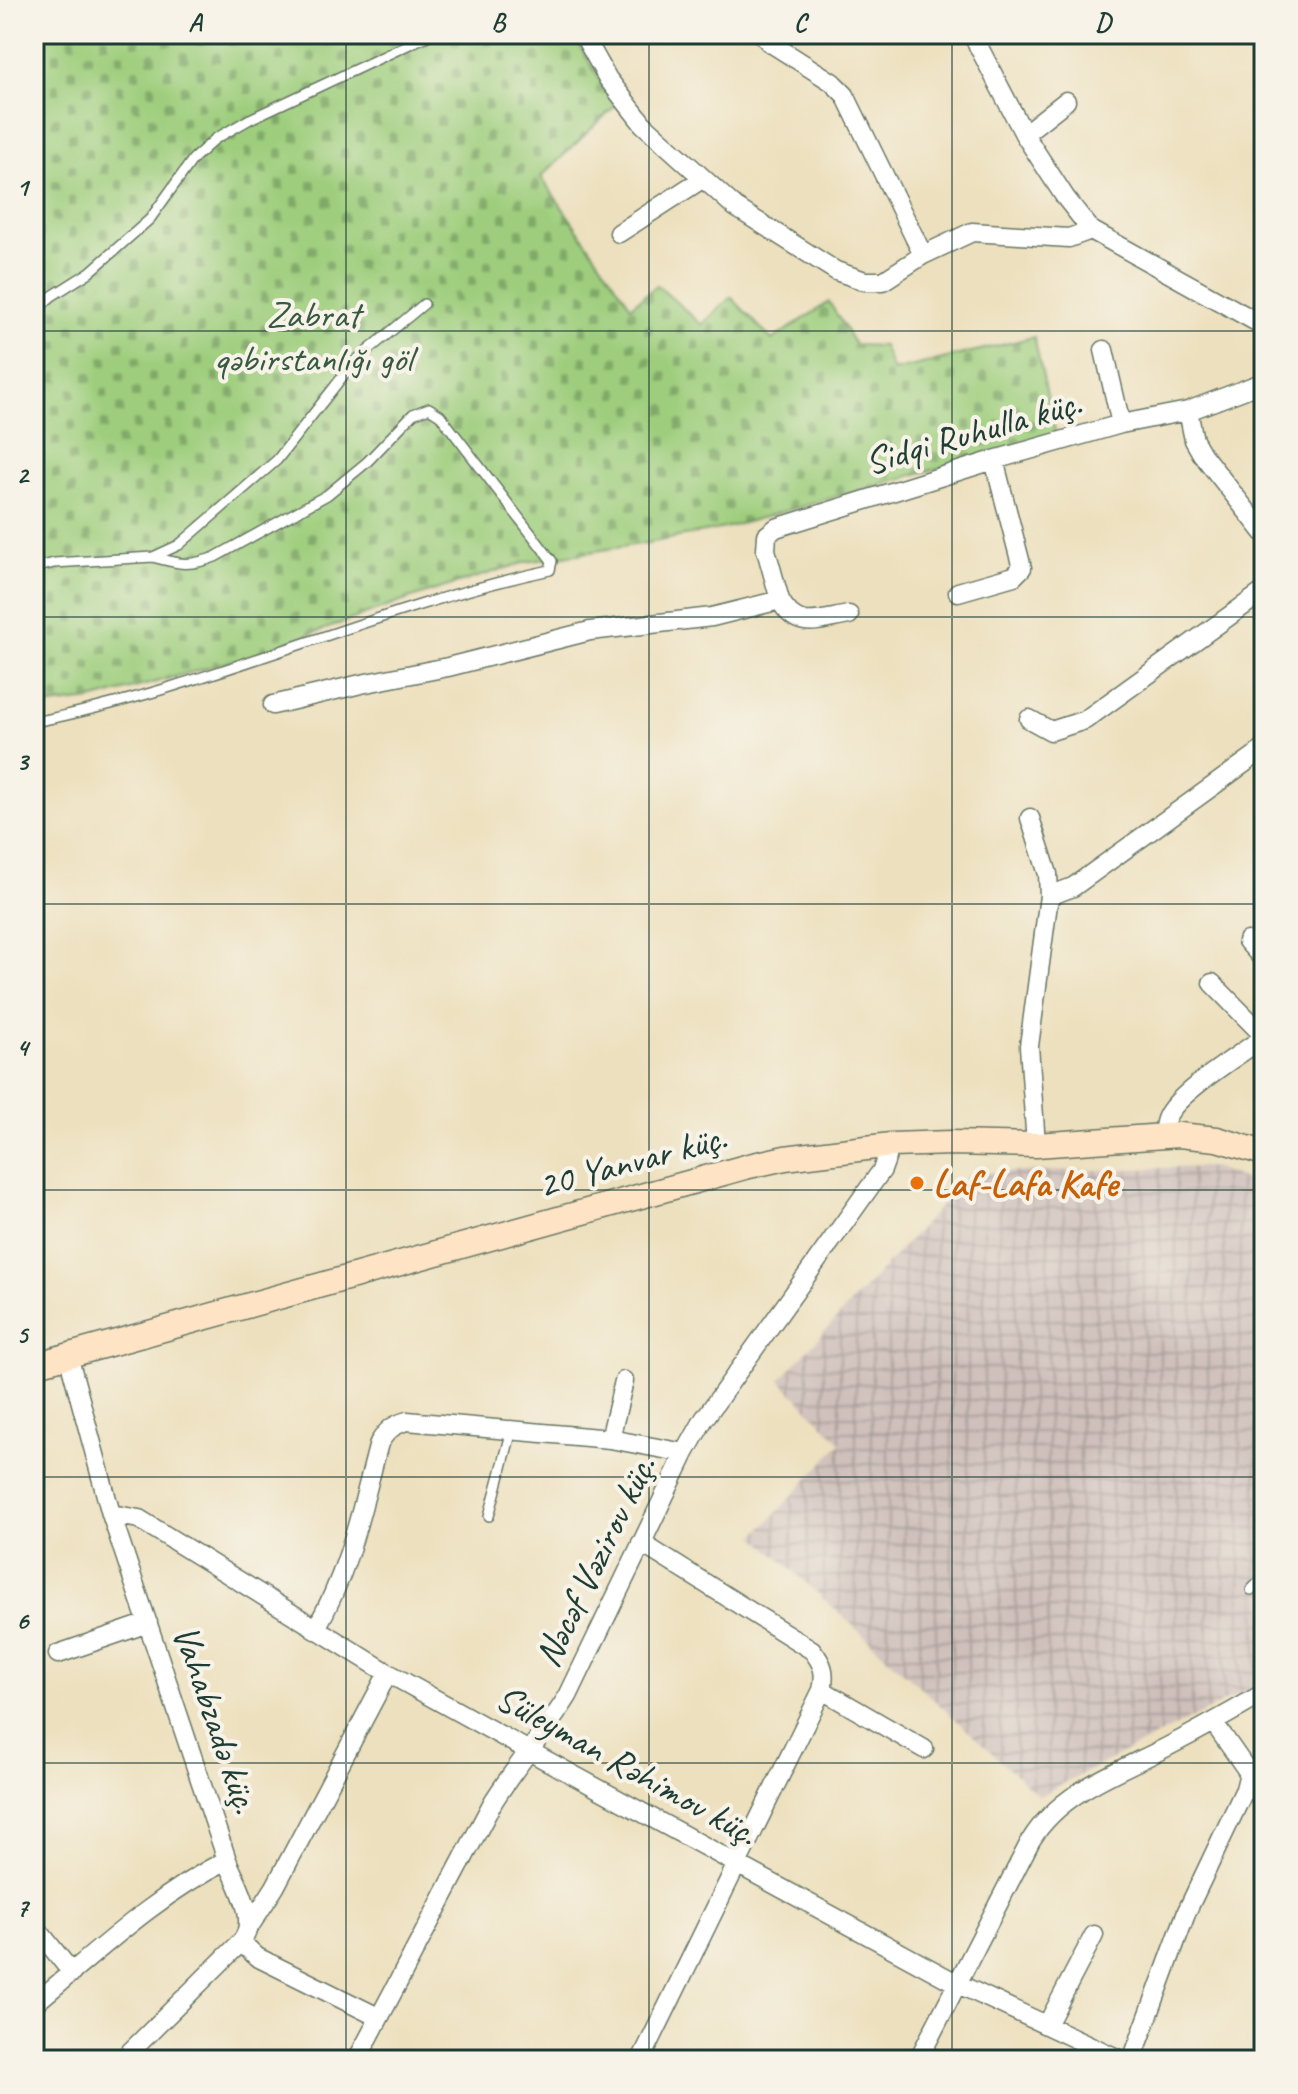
<svg xmlns="http://www.w3.org/2000/svg" width="1298" height="2094" font-family="Caveat,sans-serif">
  <style>
    .industrial { fill: url(#industrial-grid) }
    .cemetery { fill: url(#cemetery-stones); stroke: #5e8658; stroke-width: 2 }
    .lines { fill: none; stroke-linecap: round; stroke-linejoin: round }
    .lane-casing { stroke: #677664; stroke-width: 12 }
    .street-casing { stroke: #677664; stroke-width: 21 }
    .secondary-casing { stroke: #677664; stroke-width: 27 }
    .lane { stroke: #fff; stroke-width: 9 }
    .street { stroke: #fff; stroke-width: 18 }
    .secondary { stroke: #fee4c5; stroke-width: 24 }
    .grid { fill: none; stroke: #1f3d34; stroke-width: 2; stroke-opacity: 0.55 }
    .food-dot { fill: #e8710a; stroke: #f7f3e8; stroke-width: 3 }
    .labels { text-anchor: middle; dominant-baseline: central; stroke-width: 8; stroke-linejoin: round; paint-order: stroke }
    .park-label { font-size: 38px; fill: #385a43; stroke: #f7f3e8 }
    .street-label { font-size: 38px; fill: #1f3d34; stroke: #f7f3e8 }
    .food-label { font-size: 38px; font-weight: bold; fill: #c56008; stroke: #f7f3e8; text-anchor: start }
    .neatline { fill: none; stroke: #1f3d34; stroke-width: 3 }
    .grid-label { font-size: 26px; text-anchor: middle; font-weight: bold; fill: #1f3d34 }
  </style>
  <defs>
    <pattern id="industrial-grid" width="8" height="8" patternUnits="userSpaceOnUse" patternTransform="scale(2)"><rect width="8" height="8" fill="#cfc0bb"/><path d="M0 4h8M4 0v8" fill="none" stroke="#a79d99"/></pattern>
    <pattern id="cemetery-stones" width="16" height="16" patternUnits="userSpaceOnUse" patternTransform="scale(2)"><rect width="16" height="16" fill="#9ece7d"/><path d="M2 7V4a2 2 0 0 1 4 0v3zM10 15v-3a2 2 0 0 1 4 0v3z" fill="#80a867"/></pattern>
  </defs>
  <rect width="100%" height="100%" fill="#f7f3e8"/>
  <filter id="ink" filterUnits="userSpaceOnUse"><feTurbulence type="fractalNoise" baseFrequency=".0125" numOctaves="2"/><feDisplacementMap in="SourceGraphic" scale="16" xChannelSelector="R" yChannelSelector="G"/><feConvolveMatrix kernelMatrix="1 2 1 2 8 2 1 2 1" color-interpolation-filters="sRGB"/></filter>
  <filter id="wash" filterUnits="userSpaceOnUse"><feTurbulence type="fractalNoise" baseFrequency=".006" numOctaves="4" result="noise"/><feDisplacementMap in="SourceGraphic" scale="32" xChannelSelector="R" yChannelSelector="G"/><feGaussianBlur stdDeviation="1.8" result="paint"/><feColorMatrix in="noise" values="0 0 0 0 0 0 0 0 0 0 0 0 0 0 0 0 0 1.4 0 .05"/><feComposite in="paint" operator="in"/></filter>
  <g filter="url(#wash)">
    <rect width="100%" height="100%" fill="#ede0be"/>
    <!-- industrial -->
    <path class="industrial" d="M 1212,1167 L 1264,1186 L 1264,1677 L 1249,1689 L 1039,1796 L 755,1536 L 841,1443 L 780,1380 L 971,1173 Z"/>
    <!-- cemetery -->
    <path class="cemetery" d="M 34,34 L 573,34 L 615,106 L 541,177 L 631,306 L 657,285 L 702,325 L 731,297 L 772,340 L 829,302 L 855,345 L 883,346 L 893,371 L 1034,337 L 1056,435 L 725,528 L 653,542 L 526,562 L 426,593 L 246,657 L 91,700 L 34,707 Z"/>
  </g>
  <g filter="url(#ink)">
    <g class="lines">
      <defs>
        <path id="lane" d="M 34,312 L 52,296 L 90,272 L 150,219 L 193,159 L 215,139 L 250,119 L 431,34
          M 34,568 L 54,563 L 153,557 L 179,545 L 277,460 L 354,362 L 424,304
          M 34,722 C 211,687 374,608 550,570 L 552,561 L 440,415 L 429,408 L 413,414 L 367,462 L 327,495 L 215,557 C 189,567 179,564 153,557
          M 489,1516 L 512,1430
          M 1251,1590 L 1264,1577"/>
        <path id="street" d="M 583,34 L 608,79 L 643,124 L 735,207 L 836,271 L 865,281 L 883,281 L 923,255 L 972,232 L 1069,238 L 1091,230
          M 762,34 L 769,42 L 832,82 L 845,95 L 923,255
          M 972,34 L 1024,134 L 1065,197 L 1091,230 L 1264,326
          M 1024,134 L 1066,101
          M 619,233 L 702,179
          M 1104,350 L 1121,424
          M 1188,411 L 1194,440 L 1202,454 L 1264,533
          M 958,592 L 1014,576 L 1022,568 L 994,460
          M 780,600 C 797,632 818,620 849,615
          M 273,705 L 361,684 L 448,667 L 590,631 L 712,617 L 780,600 L 766,550 L 767,535 L 776,528 L 994,460 L 1121,424 L 1188,411 L 1264,382
          M 1029,719 L 1051,731 L 1085,720 L 1264,591
          M 1030,818 L 1048,874 L 1049,896 L 1029,1046 L 1036,1145
          M 1049,896 L 1073,887 L 1264,749
          M 1247,941 L 1264,960
          M 1212,983 L 1264,1036
          M 1163,1136 C 1164,1130 1164,1122 1167,1117 C 1177,1093 1241,1054 1264,1037
          M 68,1355 L 111,1514 L 227,1860 C 236,1883 260,1920 241,1942 L 122,2060
          M 610,1439 L 624,1381
          M 111,1514 L 139,1519 L 388,1673 L 529,1751 L 956,1983 L 1121,2060
          M 315,1630 C 349,1572 362,1507 379,1443 C 387,1430 393,1425 407,1421 L 610,1439 L 685,1453
          M 58,1654 L 148,1623
          M 822,1690 L 924,1749
          M 34,1925 L 72,1973
          M 249,1927 L 275,1887 L 388,1673
          M 241,1942 L 257,1957 L 378,2017
          M 34,2004 C 96,1953 155,1896 227,1860
          M 1047,2025 L 1094,1935
          M 357,2060 L 493,1802 C 516,1765 545,1733 568,1696 L 685,1453 L 704,1419 L 882,1170 L 891,1145
          M 641,2060 L 822,1690 C 826,1672 823,1664 812,1650 L 641,1543
          M 918,2060 L 1031,1840 C 1061,1791 1118,1772 1167,1747 C 1200,1730 1232,1712 1264,1693
          M 1132,2060 L 1187,1911 L 1245,1789 L 1249,1773 L 1214,1723"/>
        <path id="secondary" d="M 34,1365 L 749,1166 L 785,1158 L 891,1145 L 951,1143 L 1036,1145 L 1179,1135 L 1217,1139 L 1264,1153"/>
      </defs>
      <!-- lane casing -->
      <use href="#lane" class="lane-casing"/>
      <!-- street casing -->
      <use href="#street" class="street-casing"/>
      <!-- secondary casing -->
      <use href="#secondary" class="secondary-casing"/>
      <!-- lane -->
      <use href="#lane" class="lane"/>
      <!-- street -->
      <use href="#street" class="street"/>
      <!-- secondary -->
      <use href="#secondary" class="secondary"/>
    </g>
  </g>
  <!-- grid -->
  <path class="grid" d="M 346,34 L 346,2060M 649,34 L 649,2060M 952,34 L 952,2060M 34,331 L 1264,331M 34,617 L 1264,617M 34,904 L 1264,904M 34,1190 L 1264,1190M 34,1477 L 1264,1477M 34,1763 L 1264,1763"/>
  <!-- markers -->
  <circle class="food-dot" cx="917" cy="1183" r="8"/>
  <g class="labels">
    <!-- park labels -->
    <g class="park-label">
      <text x="313" y="314">Zabrat<tspan x="313" dy="44">qəbirstanlığı göl</tspan></text>
    </g>
    <!-- street labels -->
    <g class="street-label">
      <text transform="translate(973 432) rotate(-16)">Sidqi Ruhulla küç.</text>
      <text transform="translate(632 1161) rotate(-15)">20 Yanvar küç.</text>
      <text transform="translate(595 1561) rotate(-64)">Nəcəf Vəzirov küç.</text>
      <text transform="translate(216 1719) rotate(71)">Vahabzadə küç.</text>
      <text transform="translate(627 1765) rotate(29)">Süleyman Rəhimov küç.</text>
    </g>
    <!-- food labels -->
    <g class="food-label">
      <text x="933" y="1183">Laf-Lafa Kafe</text>
    </g>
  </g>
  <!-- margin -->
  <rect width="1298" height="2094" fill="none" stroke="#f7f3e8" stroke-width="88"/>
  <rect x="44" y="44" width="1210" height="2006" class="neatline"/>
  <g class="grid-label">
    <text x="195" y="31">A</text>
    <text x="498" y="31">B</text>
    <text x="800" y="31">C</text>
    <text x="1103" y="31">D</text>
    <text x="22" y="196">1</text>
    <text x="22" y="483">2</text>
    <text x="22" y="770">3</text>
    <text x="22" y="1056">4</text>
    <text x="22" y="1343">5</text>
    <text x="22" y="1629">6</text>
    <text x="22" y="1916">7</text>
  </g>
</svg>
